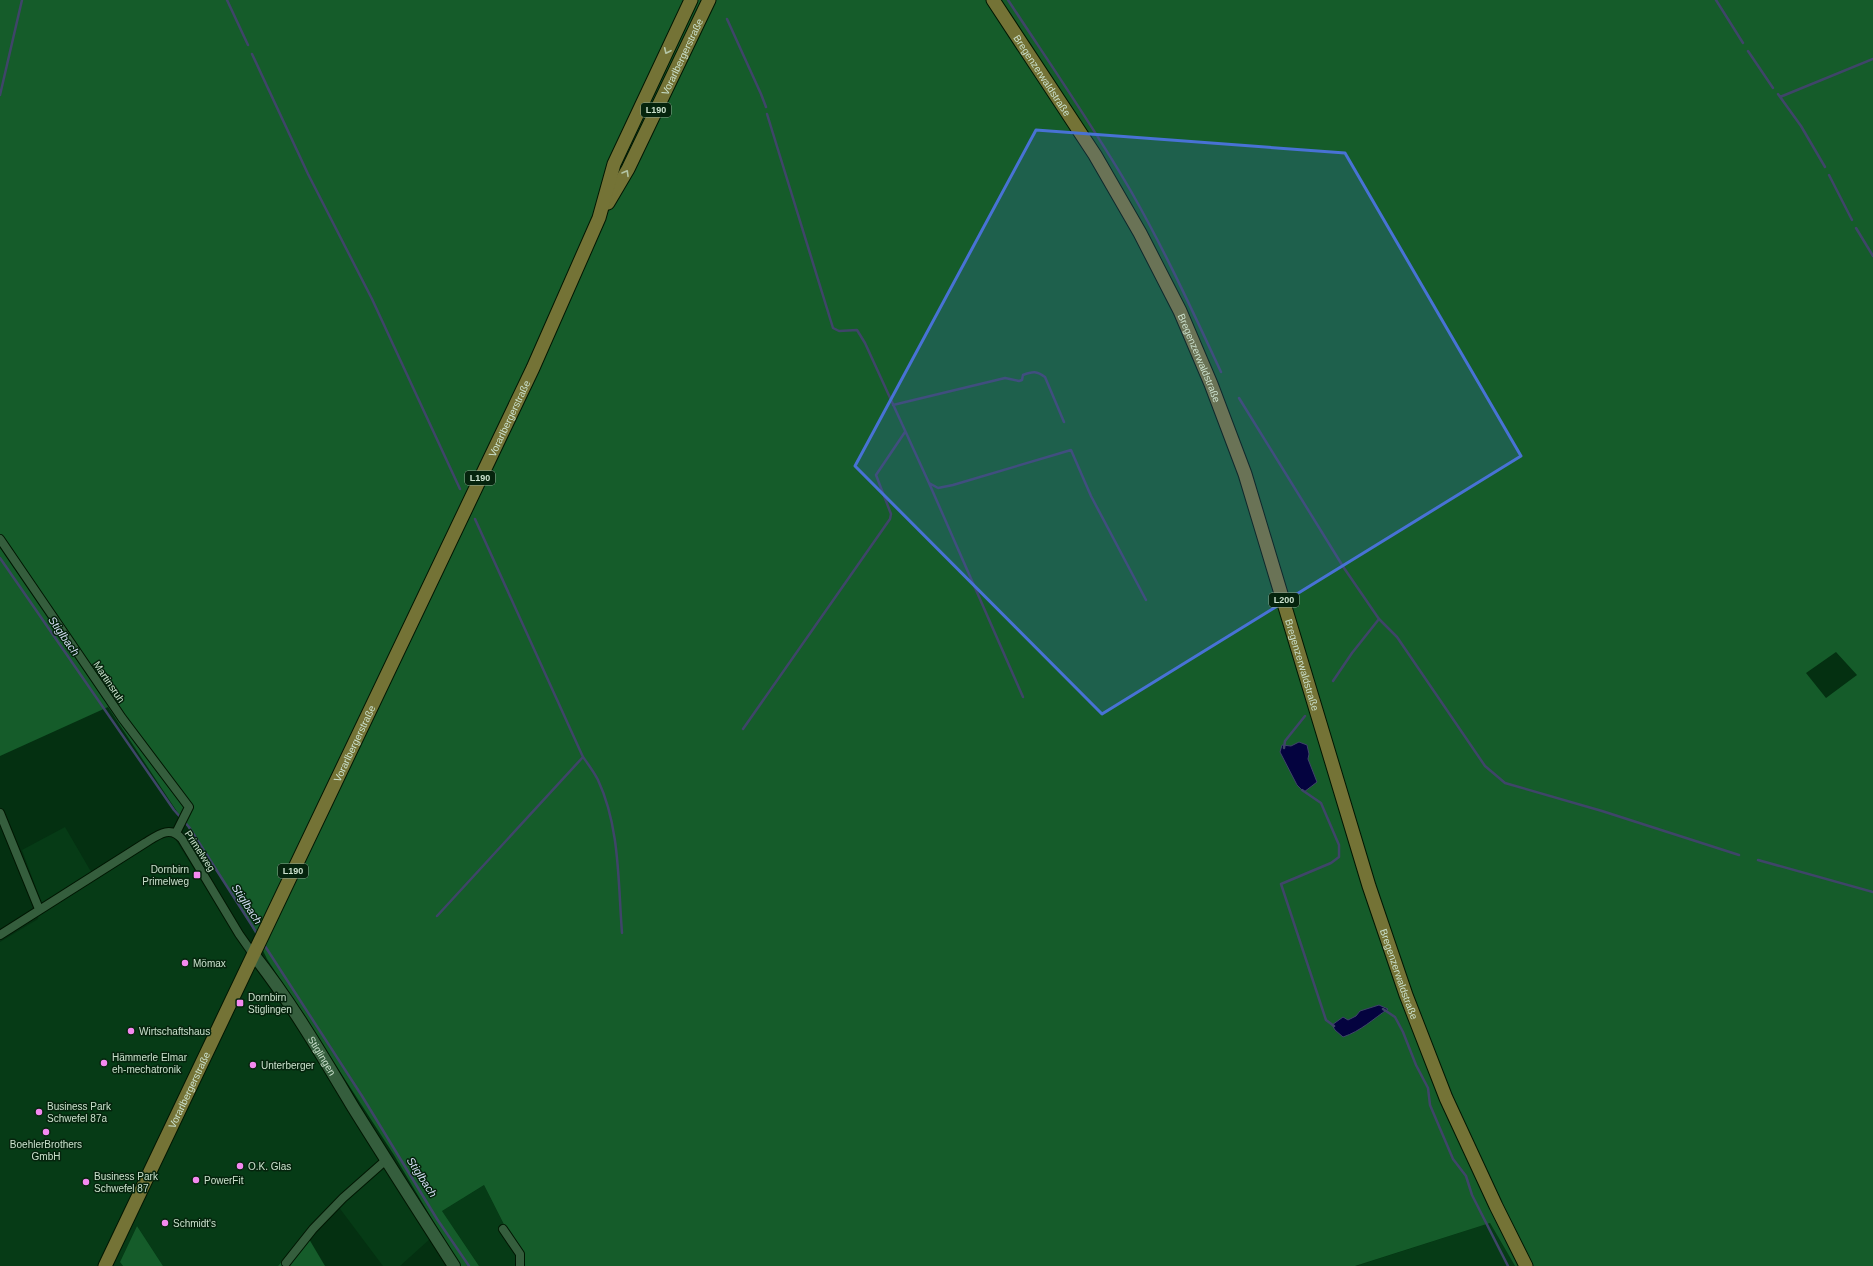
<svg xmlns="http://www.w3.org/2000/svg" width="1873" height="1266" font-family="Helvetica,sans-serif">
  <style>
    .built { fill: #063b16 }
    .green { fill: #155c2a; fill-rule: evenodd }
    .water { fill: #04033f; stroke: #3f4569 }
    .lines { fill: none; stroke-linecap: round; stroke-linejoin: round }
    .stream { stroke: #3f4569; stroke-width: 2.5 }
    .street-casing { stroke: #001602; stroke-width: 10 }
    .secondary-casing { stroke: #001602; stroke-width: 14 }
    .primary-casing { stroke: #001602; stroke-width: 15 }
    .street { stroke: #355e3d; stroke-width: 8 }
    .secondary { stroke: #355e3d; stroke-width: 12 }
    .primary { stroke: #747336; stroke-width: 13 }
    .oneway { stroke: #b4c5a6 }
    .marked { fill: #4872d5; fill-opacity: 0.2; stroke: #4872d5; stroke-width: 3; stroke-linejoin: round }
    .poi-dot { fill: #f489f0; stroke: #05240d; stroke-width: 1.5 }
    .labels { text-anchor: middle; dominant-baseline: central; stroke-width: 3; stroke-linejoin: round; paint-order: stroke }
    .shield { fill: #05240d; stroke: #8fa893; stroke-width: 1 }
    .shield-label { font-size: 9px; font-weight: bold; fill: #cae0cc }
    .street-label { font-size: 10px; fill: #cae0cc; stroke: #05240d }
    .poi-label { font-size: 10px; fill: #cae0cc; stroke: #05240d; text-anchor: start }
    .water-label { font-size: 11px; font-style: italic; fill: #d6dff6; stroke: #05240d }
  </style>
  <rect width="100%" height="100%" fill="#043011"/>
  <!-- built -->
  <path class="built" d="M 65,827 L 90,870 L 98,876 L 147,845 L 172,834 L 242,945 L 270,980 L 431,1238 L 400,1266 L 383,1266 L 335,1202 L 278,1266 L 163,1266 L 137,1226 L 120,1262 L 123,1266 L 0,1266 L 0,942 L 38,919 L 40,899 L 22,850 Z
    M 484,1185 L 525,1266 L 479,1266 L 442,1211 Z
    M 1490,1223 L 1515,1266 L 1356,1266 Z"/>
  <!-- green -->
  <path class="green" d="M 0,0 L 1873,0 L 1873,1266 L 1515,1266 L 1490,1223 L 1355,1266 L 525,1266 L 484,1185 L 442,1211 L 479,1266 L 460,1266 L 394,1155 L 267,959 L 248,919 L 108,707 L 0,756 ZM 1836,652 L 1857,675 L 1826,698 L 1806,673 Z
    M 137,1226 L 163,1266 L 123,1266 L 120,1262 Z
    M 306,1234 L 325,1266 L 278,1266 Z"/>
  <!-- water -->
  <path class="water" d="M 1299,742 L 1307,745 L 1309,754 L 1308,759 L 1317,782 L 1304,792 L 1297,785 L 1280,752 L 1282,745 L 1291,746 Z
    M 1379,1005 L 1388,1009 C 1373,1019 1361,1031 1343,1037 L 1335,1030 L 1332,1025 L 1343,1017 L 1348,1020 L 1356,1016 L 1360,1011 Z"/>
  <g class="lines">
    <!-- stream -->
    <path class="stream" d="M 227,0 L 248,45
      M 1008,0 C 1050,64 1094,127 1132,193 C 1165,251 1193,312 1221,372
      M 1716,0 L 1743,43
      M 727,19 L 761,94 L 766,107
      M 1748,51 L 1773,88
      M 252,54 L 308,174 L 372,299 L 460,489
      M 1778,94 L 1801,126 L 1825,167
      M 0,95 L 22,0
      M 1780,97 L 1873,59
      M 767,114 L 833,328 L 839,331 L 857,330 L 865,343 L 929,483 L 938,488 L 953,485 L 1071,450 L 1091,496 L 1146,600
      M 1829,175 L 1852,220
      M 1856,228 L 1873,256
      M 1239,398 L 1344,568 L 1379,619 L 1352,653 L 1333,681
      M 893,405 L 1005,378 L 1019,381 L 1022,380 L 1023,375 C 1033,371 1037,371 1045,377 L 1064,422
      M 929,483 L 1023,697
      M 0,558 L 174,810 L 189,827 L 258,935
      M 1379,619 L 1397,637 L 1485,766 L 1505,783 L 1602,811 L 1739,855
      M 743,729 L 890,519 L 891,514 L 876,475 L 905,432
      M 1284,748 L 1285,741 L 1305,716
      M 583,757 C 588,764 594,772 598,780 C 620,827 618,882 622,933
      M 1302,790 L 1321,803 L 1339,845 L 1339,857 L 1331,863 L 1281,884 L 1326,1020 L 1334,1026
      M 1758,860 L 1873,892
      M 437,916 L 583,757 L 475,519
      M 263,943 L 362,1096 L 437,1219 L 469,1266
      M 1383,1009 L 1395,1017 L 1403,1032 L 1416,1065 L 1428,1088 L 1430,1105 L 1453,1159 L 1466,1176 L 1472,1195 L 1508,1266"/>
    <defs>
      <path id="street" d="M 0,539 L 122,718 L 189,807 L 176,833
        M 0,813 L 39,909
        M 0,935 L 145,843 C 158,835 170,825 182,839 L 239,934 L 253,954
        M 503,1229 L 520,1254 L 520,1266
        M 286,1263 L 313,1229 L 343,1198 L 386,1160"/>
      <g id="secondary">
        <path id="s1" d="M 253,954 C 291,1002 322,1055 353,1107 C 386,1160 420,1213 454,1266"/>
      </g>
      <g id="primary">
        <path id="s2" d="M 993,0 L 1095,155 L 1140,233 L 1180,311 L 1211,384 L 1245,474 L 1369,886 L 1406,995 L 1446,1098 L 1496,1206 L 1526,1266"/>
        <path id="s3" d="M 608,203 L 628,169 L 709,0"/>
        <path id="s4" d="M 105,1266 L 533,368 L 599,218 L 614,164 L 691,0"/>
      </g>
    </defs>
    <!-- street casing -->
    <use href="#street" class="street-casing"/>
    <!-- secondary casing -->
    <use href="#secondary" class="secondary-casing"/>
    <!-- primary casing -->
    <use href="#primary" class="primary-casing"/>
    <!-- street -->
    <use href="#street" class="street"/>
    <!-- secondary -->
    <use href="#secondary" class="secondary"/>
    <!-- primary -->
    <use href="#primary" class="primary"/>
  </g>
  <!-- one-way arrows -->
  <defs><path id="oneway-chevron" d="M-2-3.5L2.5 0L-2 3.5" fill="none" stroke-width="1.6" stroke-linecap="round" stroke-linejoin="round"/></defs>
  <g class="oneway">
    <use href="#oneway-chevron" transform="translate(667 51) rotate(115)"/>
    <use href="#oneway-chevron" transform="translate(626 173) rotate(-60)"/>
  </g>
  <!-- marked area -->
  <path class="marked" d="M 1036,130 L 1345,153 L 1521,456 L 1102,714 L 855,466 Z"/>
  <!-- markers -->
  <g class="poi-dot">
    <rect x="193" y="871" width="8" height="8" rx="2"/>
    <circle cx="185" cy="963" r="4"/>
    <rect x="236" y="999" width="8" height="8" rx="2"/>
    <circle cx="131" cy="1031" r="4"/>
    <circle cx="104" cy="1063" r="4"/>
    <circle cx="253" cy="1065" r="4"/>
    <circle cx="39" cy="1112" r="4"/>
    <circle cx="46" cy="1132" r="4"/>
    <circle cx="240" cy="1166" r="4"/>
    <circle cx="196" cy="1180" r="4"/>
    <circle cx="86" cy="1182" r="4"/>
    <circle cx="165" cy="1223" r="4"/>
  </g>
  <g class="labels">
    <!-- shield labels -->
    <g class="shield">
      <rect x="641" y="103" width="30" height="14" rx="3"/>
      <rect x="465" y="471" width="30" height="14" rx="3"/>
      <rect x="1269" y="593" width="30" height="14" rx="3"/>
      <rect x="278" y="864" width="30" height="14" rx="3"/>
    </g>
    <g class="shield-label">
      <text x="656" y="110">L190</text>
      <text x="480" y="478">L190</text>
      <text x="1284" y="600">L200</text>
      <text x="293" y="871">L190</text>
    </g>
    <!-- street labels -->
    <g class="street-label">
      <text stroke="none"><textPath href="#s3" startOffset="164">Vorarlbergerstraße</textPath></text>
      <text stroke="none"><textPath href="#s2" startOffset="90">Bregenzerwaldstraße</textPath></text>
      <text stroke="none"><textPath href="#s2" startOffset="414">Bregenzerwaldstraße</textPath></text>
      <text stroke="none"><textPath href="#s4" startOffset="939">Vorarlbergerstraße</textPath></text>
      <text stroke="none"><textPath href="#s2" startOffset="738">Bregenzerwaldstraße</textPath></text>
      <text transform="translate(109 682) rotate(56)">Martinsruh</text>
      <text stroke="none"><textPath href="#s4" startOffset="579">Vorarlbergerstraße</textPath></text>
      <text transform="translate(200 851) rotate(57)">Primelweg</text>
      <text stroke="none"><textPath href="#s2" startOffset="1062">Bregenzerwaldstraße</textPath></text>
      <text stroke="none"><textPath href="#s1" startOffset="123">Stiglingen</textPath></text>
      <text stroke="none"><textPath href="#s4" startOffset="195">Vorarlbergerstraße</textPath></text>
    </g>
    <!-- poi labels -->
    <g class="poi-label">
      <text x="189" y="869" text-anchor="end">Dornbirn<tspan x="189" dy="12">Primelweg</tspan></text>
      <text x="193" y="963">Mömax</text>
      <text x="248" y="997">Dornbirn<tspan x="248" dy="12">Stiglingen</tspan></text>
      <text x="139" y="1031">Wirtschaftshaus</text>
      <text x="112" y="1057">Hämmerle Elmar<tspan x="112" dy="12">eh-mechatronik</tspan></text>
      <text x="261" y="1065">Unterberger</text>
      <text x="47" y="1106">Business Park<tspan x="47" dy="12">Schwefel 87a</tspan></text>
      <text x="46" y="1144" text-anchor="middle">BoehlerBrothers<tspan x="46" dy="12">GmbH</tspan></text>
      <text x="248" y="1166">O.K. Glas</text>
      <text x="94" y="1176">Business Park<tspan x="94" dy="12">Schwefel 87</tspan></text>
      <text x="204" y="1180">PowerFit</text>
      <text x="173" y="1223">Schmidt's</text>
    </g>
    <!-- water labels -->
    <g class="water-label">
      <text transform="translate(64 636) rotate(55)">Stiglbach</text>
      <text transform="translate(247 904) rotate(57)">Stiglbach</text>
      <text transform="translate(422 1177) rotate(57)">Stiglbach</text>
    </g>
  </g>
</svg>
